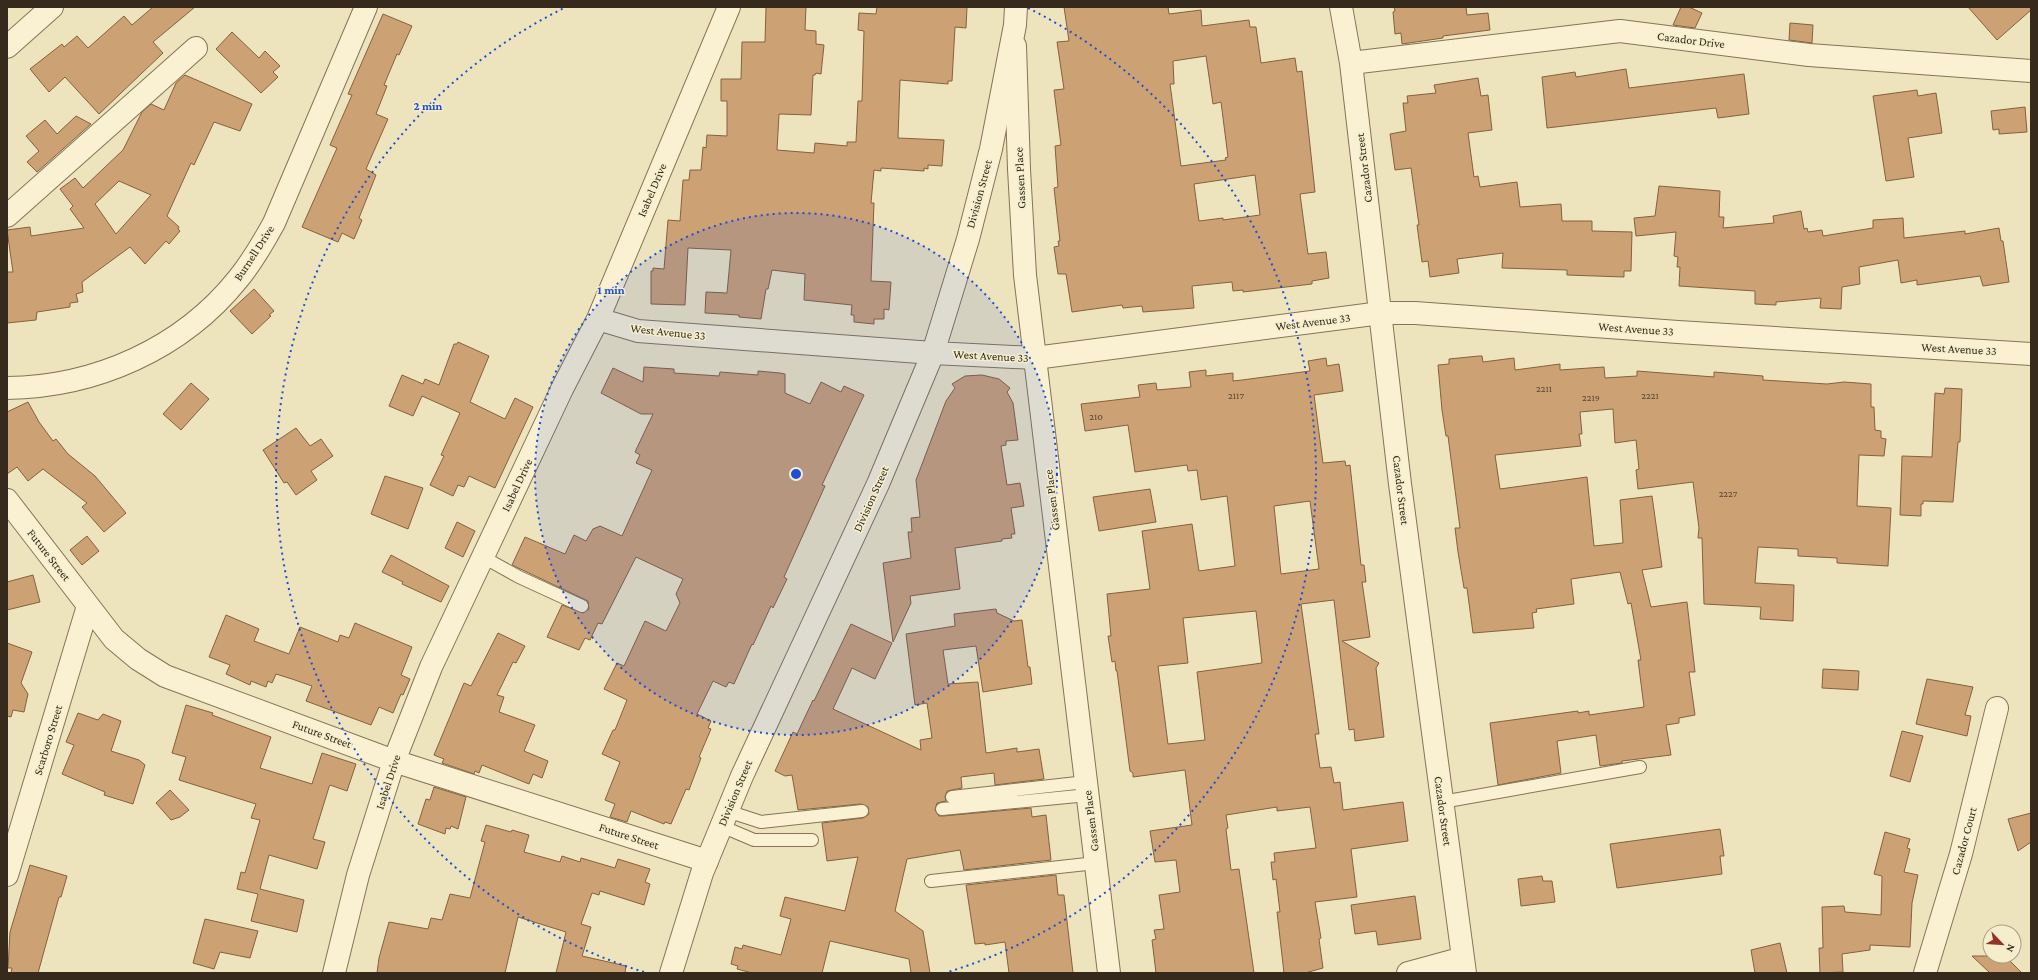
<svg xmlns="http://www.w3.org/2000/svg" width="2038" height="980" font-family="'Crimson Pro',serif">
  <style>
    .building { fill: #cca174; stroke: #85613d; fill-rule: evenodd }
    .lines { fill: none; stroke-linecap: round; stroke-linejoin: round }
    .service-casing { stroke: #857457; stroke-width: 14 }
    .minor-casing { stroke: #857457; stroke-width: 24 }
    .tertiary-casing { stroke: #857457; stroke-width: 24 }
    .service { stroke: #f9f1d1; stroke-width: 12 }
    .minor { stroke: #f9f1d1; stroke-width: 22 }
    .tertiary { stroke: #f9f1d1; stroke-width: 22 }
    .ring { fill: none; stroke: #1d4ed8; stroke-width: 2; stroke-dasharray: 2 4 }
    .labels { text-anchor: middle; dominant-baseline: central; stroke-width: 3; stroke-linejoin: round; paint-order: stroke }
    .number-label { font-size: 10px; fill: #5b4832 }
    .street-label { font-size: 12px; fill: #352a1c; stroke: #f5eecd }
    .centre { fill: #1d4ed8; stroke: #f5eecd; stroke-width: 2 }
    .ring-label { font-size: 12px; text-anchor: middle; font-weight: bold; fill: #1d4ed8; stroke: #f5eecd; stroke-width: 3; stroke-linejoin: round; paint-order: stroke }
  </style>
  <rect width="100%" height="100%" fill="#ede4be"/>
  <!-- building -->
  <path class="building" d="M 153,7 L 195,7 L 153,42 L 163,53 L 99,114 L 65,77 L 49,92 L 30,69 L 62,44 L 64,47 L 77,36 L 88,48 L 124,16 L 132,25 Z
    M 766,7 L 806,7 L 805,30 L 816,31 L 816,44 L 824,45 L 821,74 L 816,73 L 815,75 L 813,75 L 811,115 L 779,114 L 777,150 L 814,153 L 815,143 L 847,146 L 847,142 L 856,142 L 858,101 L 862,101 L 864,31 L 858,30 L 859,13 L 876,14 L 877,7 L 967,7 L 966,28 L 955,27 L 952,81 L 948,81 L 948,84 L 900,80 L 898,138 L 944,140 L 942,166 L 928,165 L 928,169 L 924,168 L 924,171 L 881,168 L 881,171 L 874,170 L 871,203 L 874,203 L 871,281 L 891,282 L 889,310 L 884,309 L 884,319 L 874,319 L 874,324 L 854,322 L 854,315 L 851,315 L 852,305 L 804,300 L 805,274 L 772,270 L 768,289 L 766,289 L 761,319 L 739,317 L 739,315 L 705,313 L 706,292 L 727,293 L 731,250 L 688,248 L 685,305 L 651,304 L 651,271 L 653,271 L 653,268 L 664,269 L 668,220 L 680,221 L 683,180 L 689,180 L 690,170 L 701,170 L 703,147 L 706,148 L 707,135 L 727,136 L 727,101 L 721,101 L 721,79 L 741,79 L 742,42 L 765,42 Z
    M 1064,7 L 1168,7 L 1169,14 L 1201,10 L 1202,26 L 1249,20 L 1250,27 L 1256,27 L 1261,63 L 1295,58 L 1297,72 L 1302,71 L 1315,192 L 1300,194 L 1308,254 L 1326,252 L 1329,278 L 1312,281 L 1312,284 L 1243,292 L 1243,290 L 1233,291 L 1232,282 L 1192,286 L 1194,308 L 1143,312 L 1142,306 L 1123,308 L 1122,305 L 1072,312 L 1066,274 L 1058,274 L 1054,247 L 1059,246 L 1058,241 L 1060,241 L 1054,188 L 1058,187 L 1055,146 L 1061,145 L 1054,90 L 1064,89 L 1057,42 L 1069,41 ZM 1206,56 L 1213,104 L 1221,102 L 1228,157 L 1225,158 L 1226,160 L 1181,166 L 1170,84 L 1174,84 L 1173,61 ZM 1255,175 L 1260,215 L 1223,220 L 1223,218 L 1199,221 L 1194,184 Z
    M 1394,7 L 1466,7 L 1467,15 L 1488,13 L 1490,30 L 1443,36 L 1443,38 L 1402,44 L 1401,33 L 1395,34 L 1393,12 L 1395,11 Z
    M 1681,7 L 1689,7 L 1702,13 L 1695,28 L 1673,25 Z
    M 1968,7 L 2031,7 L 2031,10 L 1997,40 Z
    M 383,14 L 412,26 L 399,55 L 397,54 L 384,85 L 387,86 L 376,114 L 388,119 L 366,169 L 376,175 L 359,218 L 362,220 L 354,239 L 342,233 L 338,242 L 302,227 L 337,148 L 330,145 L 352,95 L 348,94 Z
    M 1790,23 L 1813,25 L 1812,43 L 1789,40 Z
    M 232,32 L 259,58 L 265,51 L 280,66 L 273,72 L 278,77 L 261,93 L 216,49 Z
    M 1626,69 L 1629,88 L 1744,74 L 1749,114 L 1718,118 L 1716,108 L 1547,128 L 1542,77 L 1575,72 L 1576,77 Z
    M 185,75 L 252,104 L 240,131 L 214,122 L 194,165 L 191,163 L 167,216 L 179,227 L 178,229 L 180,231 L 169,244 L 166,241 L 145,264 L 130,247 L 82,282 L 83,292 L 76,294 L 78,302 L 70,303 L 70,307 L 37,312 L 36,320 L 7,323 L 7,272 L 13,272 L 7,230 L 30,227 L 31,236 L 84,228 L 70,209 L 73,206 L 60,189 L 75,178 L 83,188 L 123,150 L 142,112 L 151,104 L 164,110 L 176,83 ZM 119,181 L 151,195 L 116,234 L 95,204 Z
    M 1478,78 L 1481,96 L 1488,95 L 1492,130 L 1468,133 L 1474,177 L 1478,176 L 1480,187 L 1517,182 L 1520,207 L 1561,204 L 1562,221 L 1592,221 L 1592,231 L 1632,232 L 1631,271 L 1624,271 L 1624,277 L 1567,275 L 1567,270 L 1502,268 L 1503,253 L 1457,259 L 1459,273 L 1430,277 L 1428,261 L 1422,262 L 1417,225 L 1419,225 L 1411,168 L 1395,170 L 1390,134 L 1406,131 L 1403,103 L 1408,103 L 1407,96 L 1436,93 L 1434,85 Z
    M 1917,90 L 1918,96 L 1936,93 L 1942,133 L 1908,138 L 1914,177 L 1886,181 L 1873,96 Z
    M 2025,107 L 2027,132 L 1999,134 L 1999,129 L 1993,130 L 1991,111 Z
    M 76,116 L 91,124 L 37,172 L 27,162 L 39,151 L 26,136 L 45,120 L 57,134 Z
    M 1659,186 L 1720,191 L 1719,217 L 1724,217 L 1723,228 L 1774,223 L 1773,216 L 1801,211 L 1804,229 L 1807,228 L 1808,232 L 1822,230 L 1823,236 L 1873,228 L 1873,220 L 1903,218 L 1904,238 L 1965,231 L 1965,234 L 1999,228 L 2001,241 L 2003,241 L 2009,282 L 1983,286 L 1980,276 L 1917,285 L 1917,280 L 1901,283 L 1898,260 L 1859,267 L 1860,284 L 1842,287 L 1841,309 L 1820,308 L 1821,298 L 1776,302 L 1776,305 L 1755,304 L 1755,291 L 1679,286 L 1680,267 L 1677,267 L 1678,257 L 1674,256 L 1676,232 L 1636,236 L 1634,218 L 1655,216 Z
    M 254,289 L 274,311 L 269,315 L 271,316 L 252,334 L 230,311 Z
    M 458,342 L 489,356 L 470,402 L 505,419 L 515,398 L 533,407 L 495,488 L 469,476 L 464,487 L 458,485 L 453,496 L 430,485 L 444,456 L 441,455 L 460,413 L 422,396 L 413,416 L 389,406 L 402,375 L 423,384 L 425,379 L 439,385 L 454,344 L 457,344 Z
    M 1479,356 L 1482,356 L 1483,362 L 1514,358 L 1515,370 L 1560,364 L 1560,370 L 1604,367 L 1605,378 L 1637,376 L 1637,371 L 1714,377 L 1714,372 L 1763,376 L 1763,380 L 1827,384 L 1844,382 L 1871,384 L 1871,407 L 1874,407 L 1875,430 L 1881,431 L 1881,438 L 1886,439 L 1884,456 L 1859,455 L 1857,506 L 1891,508 L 1888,566 L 1837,563 L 1837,558 L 1798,556 L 1798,549 L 1758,547 L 1755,583 L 1794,585 L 1793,621 L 1760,619 L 1761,607 L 1704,604 L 1702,538 L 1698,538 L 1699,528 L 1693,482 L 1638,489 L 1636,470 L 1639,469 L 1636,440 L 1615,443 L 1613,409 L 1580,412 L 1582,434 L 1579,434 L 1581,446 L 1495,455 L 1500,489 L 1587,477 L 1594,546 L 1623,543 L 1620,500 L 1652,496 L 1662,567 L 1642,570 L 1651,607 L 1687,602 L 1695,672 L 1689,672 L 1695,715 L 1679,718 L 1679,723 L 1666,725 L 1671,755 L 1622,761 L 1622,763 L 1600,766 L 1596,735 L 1557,741 L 1561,773 L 1498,785 L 1490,723 L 1578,711 L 1578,713 L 1589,711 L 1589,715 L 1644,707 L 1638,660 L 1641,660 L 1631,603 L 1628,604 L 1620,572 L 1571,579 L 1574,604 L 1536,609 L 1537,612 L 1532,613 L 1534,628 L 1473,633 L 1467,588 L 1464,588 L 1458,552 L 1455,528 L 1460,528 L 1448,436 L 1446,436 L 1442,410 L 1438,365 L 1449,364 L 1449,359 Z
    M 1326,358 L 1327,366 L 1339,364 L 1343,391 L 1314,395 L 1323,463 L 1345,461 L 1346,466 L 1350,465 L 1361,565 L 1364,565 L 1366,582 L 1362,582 L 1370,637 L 1342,641 L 1379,663 L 1376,668 L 1384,737 L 1355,741 L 1354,729 L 1349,730 L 1334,600 L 1301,604 L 1319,734 L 1315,734 L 1320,768 L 1331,767 L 1334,783 L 1340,782 L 1343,810 L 1403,802 L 1408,841 L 1351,849 L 1357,897 L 1315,902 L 1321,938 L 1319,939 L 1323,968 L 1305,973 L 1284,973 L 1277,912 L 1280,912 L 1276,879 L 1273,880 L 1271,862 L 1275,862 L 1274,853 L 1316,848 L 1310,807 L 1277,811 L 1277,807 L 1226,815 L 1228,828 L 1226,829 L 1231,870 L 1239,869 L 1254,973 L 1156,973 L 1152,940 L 1156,939 L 1154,930 L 1164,929 L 1159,895 L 1180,892 L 1176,860 L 1155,862 L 1150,831 L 1192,825 L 1185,770 L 1133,777 L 1133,773 L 1130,771 L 1117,671 L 1116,671 L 1115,661 L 1112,662 L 1108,636 L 1111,636 L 1107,594 L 1150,589 L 1142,531 L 1192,524 L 1199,571 L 1235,566 L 1227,496 L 1201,500 L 1197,470 L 1188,471 L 1187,465 L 1135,472 L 1128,425 L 1085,431 L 1081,404 L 1140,397 L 1138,385 L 1156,383 L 1157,390 L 1191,387 L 1189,372 L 1206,370 L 1206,376 L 1233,373 L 1233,381 L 1242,380 L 1310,371 L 1308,361 ZM 1310,501 L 1319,569 L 1281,574 L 1274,506 ZM 1256,611 L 1262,663 L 1197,672 L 1205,740 L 1168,744 L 1158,666 L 1188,663 L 1183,618 Z
    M 644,367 L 674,369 L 674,373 L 719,376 L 720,372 L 758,375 L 758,371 L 780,373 L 785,374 L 785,393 L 810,404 L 821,382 L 841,392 L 844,386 L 864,395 L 822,485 L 825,486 L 784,577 L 787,579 L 773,608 L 771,606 L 753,645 L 752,644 L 734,684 L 729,682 L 726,687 L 713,681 L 697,714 L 711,721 L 708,728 L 711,729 L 699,757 L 701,758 L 689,790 L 686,789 L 671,824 L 665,822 L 664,824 L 631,811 L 627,822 L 610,817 L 615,804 L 605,800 L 620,762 L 602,754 L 613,730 L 615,730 L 627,700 L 604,689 L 617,663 L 624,666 L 645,621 L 666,631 L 680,603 L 676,594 L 683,579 L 636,557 L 602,624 L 598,623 L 590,640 L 585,638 L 579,650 L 547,637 L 562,605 L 583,613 L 589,609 L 588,601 L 512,565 L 525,537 L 565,554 L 574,535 L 586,541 L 593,529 L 600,526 L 622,536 L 652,470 L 636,463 L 640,455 L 635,452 L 653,414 L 641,414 L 601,393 L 613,368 L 643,382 Z
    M 982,375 L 999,379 L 1010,388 L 1007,392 L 1013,403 L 1018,440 L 1006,441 L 1006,445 L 1001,446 L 1007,485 L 1020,483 L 1024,506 L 1011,508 L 1015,534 L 1011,534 L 1012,538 L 1002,539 L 1002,541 L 955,548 L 960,589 L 910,596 L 911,603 L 893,642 L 883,563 L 911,558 L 908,532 L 912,532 L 911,518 L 920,517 L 916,480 L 946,401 L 955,388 L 952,384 L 965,376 Z
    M 191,383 L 209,399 L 181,430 L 163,414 Z
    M 1945,388 L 1962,389 L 1960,442 L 1958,442 L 1953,502 L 1923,501 L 1923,504 L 1921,504 L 1921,516 L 1900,515 L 1902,456 L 1932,457 L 1935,393 L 1944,394 Z
    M 28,402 L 39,422 L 53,441 L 56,439 L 68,454 L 95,476 L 126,513 L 104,532 L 82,507 L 87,503 L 43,469 L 28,481 L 17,467 L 7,474 L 7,412 Z
    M 296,428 L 310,446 L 321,439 L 333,456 L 311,471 L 317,480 L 296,495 L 287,482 L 284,483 L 263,450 Z
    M 385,476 L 423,488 L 408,529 L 371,514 Z
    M 1150,489 L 1156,522 L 1099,531 L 1093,497 Z
    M 457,522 L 475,531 L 463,557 L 445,548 Z
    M 87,536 L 99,551 L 82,565 L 70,550 Z
    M 391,555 L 449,586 L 441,602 L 402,584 L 403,582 L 382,572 Z
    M 33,575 L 40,602 L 7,610 L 7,582 Z
    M 996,609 L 997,613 L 1014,621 L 1022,620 L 1028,667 L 1030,667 L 1032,684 L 983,692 L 976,646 L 943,650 L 948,684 L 978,682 L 986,753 L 1017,748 L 1017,752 L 1039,749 L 1044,779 L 995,785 L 994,773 L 961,777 L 962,788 L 947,791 L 945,797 L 946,801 L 937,803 L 935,810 L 939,816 L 943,816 L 1031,808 L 1032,817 L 1046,815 L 1051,860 L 964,870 L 960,850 L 907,859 L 895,911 L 923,931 L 930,973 L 911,973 L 909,959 L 830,941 L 822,973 L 752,973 L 737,969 L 738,966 L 731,964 L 735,947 L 742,949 L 743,945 L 781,955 L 791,919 L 780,916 L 785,897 L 845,911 L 858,857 L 827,861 L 822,823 L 863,818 L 869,814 L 868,807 L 861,804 L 798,810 L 792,775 L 785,776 L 775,771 L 793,732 L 797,734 L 813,700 L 814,701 L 851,624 L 892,643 L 875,679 L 852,668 L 833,709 L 921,750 L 920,740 L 932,738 L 927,703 L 915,705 L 906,634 L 955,626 L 954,614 Z
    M 226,615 L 259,629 L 254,641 L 289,654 L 300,627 L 338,642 L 340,635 L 349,638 L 355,623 L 412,647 L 401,675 L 410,679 L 403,695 L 401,694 L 393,713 L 379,707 L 371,725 L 306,701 L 312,686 L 292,679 L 276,674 L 272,683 L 268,681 L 266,687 L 251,681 L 250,685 L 226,674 L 230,665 L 209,657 Z
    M 498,633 L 525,646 L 516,663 L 513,662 L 497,695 L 504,697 L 499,712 L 535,725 L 524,751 L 548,761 L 542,778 L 533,774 L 529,784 L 482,765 L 479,773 L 475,771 L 474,774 L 442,763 L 444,759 L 434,755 L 464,683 L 471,686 Z
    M 7,643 L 32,652 L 21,683 L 28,694 L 24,712 L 13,710 L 11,717 L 7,716 Z
    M 1823,669 L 1859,671 L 1858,690 L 1822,688 Z
    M 1927,679 L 1973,687 L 1965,715 L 1971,716 L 1967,736 L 1916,724 Z
    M 186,705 L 213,713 L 212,715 L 271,737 L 260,768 L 312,784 L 322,753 L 356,764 L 347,791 L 330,785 L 329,787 L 313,839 L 325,842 L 317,869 L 269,855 L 260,889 L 304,900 L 297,932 L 251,921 L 258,894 L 237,889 L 241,872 L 245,873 L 260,820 L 251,818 L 256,804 L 179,780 L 186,757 L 172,753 Z
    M 78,713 L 98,720 L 103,714 L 121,721 L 111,751 L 139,760 L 145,765 L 133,804 L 104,795 L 105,792 L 62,774 L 74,745 L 66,742 Z
    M 1902,731 L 1923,736 L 1910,782 L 1890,776 Z
    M 434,787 L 466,797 L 458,829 L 451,826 L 450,829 L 446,828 L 445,834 L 418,824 L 426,799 L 430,800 Z
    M 170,790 L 189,810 L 180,817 L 171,820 L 156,803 Z
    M 2031,813 L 2031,842 L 2018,851 L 2008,819 Z
    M 486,825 L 511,832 L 512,830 L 529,835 L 524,852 L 560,862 L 562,856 L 580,862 L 581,858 L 615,868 L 618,859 L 650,869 L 645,882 L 650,884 L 644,905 L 600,891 L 599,895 L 592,893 L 581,924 L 591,927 L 582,956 L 626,966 L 625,973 L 556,973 L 566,932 L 518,917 L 505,973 L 377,973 L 379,958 L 389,922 L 428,929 L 431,918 L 442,920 L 450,894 L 470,898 L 485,842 L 481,841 Z
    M 1720,829 L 1724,856 L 1720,856 L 1722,874 L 1617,888 L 1610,844 Z
    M 1885,832 L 1910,839 L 1907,848 L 1910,849 L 1904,872 L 1918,875 L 1912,903 L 1910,947 L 1870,945 L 1870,950 L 1842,954 L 1843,972 L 1820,973 L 1819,948 L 1823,948 L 1822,907 L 1844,906 L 1845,912 L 1881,915 L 1882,876 L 1874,874 Z
    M 30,865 L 67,876 L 61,897 L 59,897 L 38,973 L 11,973 L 12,968 L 8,968 L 10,932 Z
    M 1056,875 L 1058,895 L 1064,895 L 1073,973 L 1009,973 L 1005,942 L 985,945 L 985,943 L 975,944 L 966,885 Z
    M 1542,876 L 1543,881 L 1552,881 L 1555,902 L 1521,906 L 1518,879 Z
    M 1415,896 L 1421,939 L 1378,945 L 1376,931 L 1355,934 L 1351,905 Z
    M 205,919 L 258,931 L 250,958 L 220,952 L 214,969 L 193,963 Z
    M 1780,943 L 1787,973 L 1755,973 L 1751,950 Z
    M 1972,956 L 2005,956 L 2022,973 L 1990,973 Z"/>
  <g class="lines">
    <defs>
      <path id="service" d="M 483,557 L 519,577 L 582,606
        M 952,797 L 1086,782
        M 1442,802 L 1640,767
        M 942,809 L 1088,795
        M 727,811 L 761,822 L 862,811
        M 721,826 L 754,840 L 812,840
        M 931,881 L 1096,863"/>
      <path id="minor" d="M 1341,7 L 1351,63 L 1400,484 L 1465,973
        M 1015,46 L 1019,169 L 1025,275 L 1109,973
        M 7,47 L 52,7
        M 1351,63 L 1620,31 L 1809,55 L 2031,71
        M 7,216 L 196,48
        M 598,319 L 638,331 L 933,353
        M 7,388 C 95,387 182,349 238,279 C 252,262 263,243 274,223 L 366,7
        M 7,500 L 114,639 L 138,659 L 165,676 L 394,761 L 707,861
        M 7,875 L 88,606
        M 334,973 L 358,875 L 394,761 L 431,667 L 562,389 L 598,319 L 729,7
        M 1408,973 L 1463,958
        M 1925,973 L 1961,854 L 1997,708"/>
      <path id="tertiary" d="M 933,353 L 1035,358 L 1381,313 L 1415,313 L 1678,332 L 2031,354
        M 671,973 L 702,873 L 742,776 L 878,484 L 933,353 L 968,239 L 991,149 L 1015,25 L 1016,7"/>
    </defs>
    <!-- service casing -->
    <use href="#service" class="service-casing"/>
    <!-- minor casing -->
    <use href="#minor" class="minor-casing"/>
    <!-- tertiary casing -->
    <use href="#tertiary" class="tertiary-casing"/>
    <!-- service -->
    <use href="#service" class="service"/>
    <!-- minor -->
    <use href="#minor" class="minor"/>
    <!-- tertiary -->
    <use href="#tertiary" class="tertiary"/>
  </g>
  <!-- distance rings -->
  <circle cx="796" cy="474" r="261" fill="#1d4ed8" fill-opacity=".12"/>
  <g class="ring">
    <circle cx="796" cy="474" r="261"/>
    <path d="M644 972A521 521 0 0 1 564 8M1028 8A521 521 0 0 1 948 972"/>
  </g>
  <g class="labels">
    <!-- number labels -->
    <g class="number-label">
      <text x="1544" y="388">2211</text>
      <text x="1236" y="395">2117</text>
      <text x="1650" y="395">2221</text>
      <text x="1591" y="397">2219</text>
      <text x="1096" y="416">210</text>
      <text x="1728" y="493">2227</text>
    </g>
    <!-- street labels -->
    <g class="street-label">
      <text transform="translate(1691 40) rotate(7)">Cazador Drive</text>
      <text transform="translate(1364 168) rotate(-97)">Cazador Street</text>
      <text transform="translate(1020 178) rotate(-93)">Gassen Place</text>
      <text transform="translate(652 190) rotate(-67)">Isabel Drive</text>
      <text transform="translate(979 194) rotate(-75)">Division Street</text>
      <text transform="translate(254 253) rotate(-57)">Burnell Drive</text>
      <text transform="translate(1313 322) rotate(-7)">West Avenue 33</text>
      <text transform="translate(1636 329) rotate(4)">West Avenue 33</text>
      <text transform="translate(668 332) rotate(6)">West Avenue 33</text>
      <text transform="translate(1959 349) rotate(3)">West Avenue 33</text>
      <text transform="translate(991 356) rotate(3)">West Avenue 33</text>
      <text transform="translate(517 485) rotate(-65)">Isabel Drive</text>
      <text transform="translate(1401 490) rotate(83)">Cazador Street</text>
      <text transform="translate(871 499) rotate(-66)">Division Street</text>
      <text transform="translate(1052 500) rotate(-97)">Gassen Place</text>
      <text transform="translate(49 555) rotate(52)">Future Street</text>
      <text transform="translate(322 734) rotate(20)">Future Street</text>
      <text transform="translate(48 740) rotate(-73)">Scarboro Street</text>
      <text transform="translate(388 782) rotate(-72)">Isabel Drive</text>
      <text transform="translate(735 793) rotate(-67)">Division Street</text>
      <text transform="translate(1443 811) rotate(82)">Cazador Street</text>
      <text transform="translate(1091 821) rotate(-97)">Gassen Place</text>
      <text transform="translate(629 836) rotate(18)">Future Street</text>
      <text transform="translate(1964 841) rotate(-75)">Cazador Court</text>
    </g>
  </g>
  <circle cx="796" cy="474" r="6" class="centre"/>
  <g class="ring-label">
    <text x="428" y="110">2 min</text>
    <text x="611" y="294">1 min</text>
  </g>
  <!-- border -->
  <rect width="2038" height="980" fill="none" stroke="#352a1c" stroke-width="16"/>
  <!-- north arrow -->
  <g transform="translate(2002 944) rotate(115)"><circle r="19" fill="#f5eecd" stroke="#a8a086"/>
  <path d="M0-3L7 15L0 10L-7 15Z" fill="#943227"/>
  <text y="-6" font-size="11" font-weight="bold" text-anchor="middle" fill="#352a1c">N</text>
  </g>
</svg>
